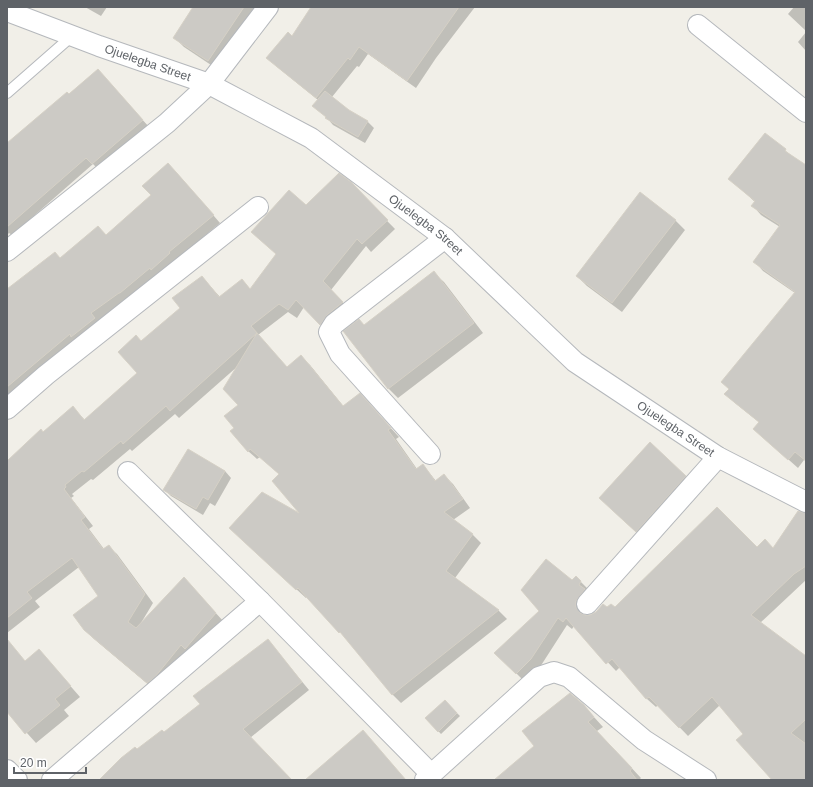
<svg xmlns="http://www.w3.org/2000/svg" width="813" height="787" font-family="Helvetica,sans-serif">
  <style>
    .shadow { fill: #0003 }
    .building { fill: #cccac5; stroke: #d6d1c6 }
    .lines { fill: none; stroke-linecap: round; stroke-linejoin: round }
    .lane-casing { stroke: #b5b8bc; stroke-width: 12 }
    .street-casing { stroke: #b5b8bc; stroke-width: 22 }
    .lane { stroke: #fff; stroke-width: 10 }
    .street { stroke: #fff; stroke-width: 20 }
    .labels { text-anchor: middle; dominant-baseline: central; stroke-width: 3.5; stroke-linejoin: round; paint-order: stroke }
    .street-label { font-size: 12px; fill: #5f6368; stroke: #fff }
  </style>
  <rect width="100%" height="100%" fill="#f1efe8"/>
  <!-- shadow -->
  <path class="shadow" d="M 85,7 L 107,7 L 101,16 Z
    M 194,7 L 265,7 L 217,69 L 184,47 L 175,38 Z
    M 312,7 L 475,7 L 436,58 L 416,88 L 368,54 L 359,67 L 357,66 L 332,97 L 349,111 L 367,121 L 374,128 L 365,143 L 333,125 L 327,118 L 318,100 L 276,66 L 292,37 Z
    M 794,7 L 806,7 L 806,31 L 788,14 Z
    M 806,32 L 806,51 L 798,42 Z
    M 98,70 L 149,127 L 99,170 L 93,164 L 12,235 L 9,233 L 7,235 L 7,145 Z
    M 765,134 L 793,157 L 806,166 L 806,461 L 804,460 L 798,468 L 754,429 L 760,423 L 735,403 L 726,394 L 795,293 L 763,271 L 755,262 L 780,227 L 761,215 L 753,206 L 755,202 L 729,178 Z
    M 176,172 L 220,223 L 7,401 L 7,291 L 61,259 L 106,236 L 152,196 Z
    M 350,183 L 395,229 L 371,252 L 366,246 L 331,290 L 351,311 L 329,333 L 304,307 L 297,318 L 288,312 L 258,335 L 287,368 L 301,357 L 310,365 L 344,407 L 368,403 L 399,437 L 396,439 L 417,469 L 423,465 L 436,481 L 444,475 L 453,484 L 470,508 L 453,520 L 473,535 L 481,543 L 455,578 L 499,611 L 507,619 L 401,703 L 393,695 L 349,640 L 307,596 L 306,598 L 238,536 L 303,517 L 280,475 L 260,457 L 257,459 L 248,451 L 235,428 L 239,405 L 238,366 L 179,418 L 175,414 L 132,451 L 130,449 L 93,480 L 91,479 L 72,494 L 74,496 L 71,498 L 93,526 L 89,529 L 104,549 L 108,546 L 117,554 L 153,603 L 141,623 L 192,587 L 224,622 L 156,691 L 94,639 L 85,630 L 100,596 L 79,567 L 35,601 L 40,607 L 7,633 L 7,462 L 73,408 L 85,420 L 138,373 L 142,342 L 181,308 L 202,277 L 220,297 L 242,280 L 251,290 L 277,255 L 306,207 Z
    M 675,220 L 685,230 L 622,312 L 587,286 L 577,276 Z
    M 434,273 L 444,282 L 483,333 L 398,398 L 388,388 L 364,326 Z
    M 188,450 L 225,471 L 231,478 L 215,506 L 210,503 L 203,515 L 171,496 L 165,490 Z
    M 685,477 L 695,487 L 646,541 L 610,508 Z
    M 806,520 L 806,580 L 760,623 L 806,657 L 806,780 L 774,780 L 744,734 L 720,705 L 688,736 L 658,705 L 656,707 L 647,699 L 620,667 L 616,671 L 574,626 L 572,629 L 567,625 L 540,667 L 525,682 L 496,653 L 572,581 L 580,581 L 589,590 L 584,610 L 584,616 L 591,616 L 607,609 L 615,609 L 757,548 L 774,549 Z
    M 275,649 L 309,690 L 250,738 L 291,780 L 100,780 L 137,751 L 164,733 Z
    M 39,650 L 80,697 L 64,710 L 69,716 L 36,743 L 7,711 L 7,677 Z
    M 445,701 L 460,716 L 441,734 L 426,718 Z
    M 584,706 L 603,727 L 597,731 L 641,778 L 639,780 L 496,780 Z"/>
  <!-- building -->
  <path class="building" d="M 193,7 L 244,7 L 208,61 L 173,38 Z
    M 311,7 L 459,7 L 407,81 L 359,47 L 350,60 L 348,58 L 316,98 L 266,58 L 288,32 L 292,36 Z
    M 98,69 L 143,120 L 92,164 L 86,158 L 7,227 L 7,143 L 67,92 L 69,94 Z
    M 325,91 L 349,110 L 368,121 L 358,137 L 325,118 L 326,117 L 312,106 Z
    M 765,133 L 786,149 L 785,151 L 806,165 L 806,461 L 795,452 L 788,460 L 753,429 L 759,422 L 724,394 L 729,389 L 721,382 L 795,292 L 753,262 L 780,225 L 751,206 L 755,201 L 728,179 Z
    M 168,163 L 214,215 L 169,252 L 170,253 L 151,270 L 150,268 L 120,293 L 119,293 L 91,313 L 95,318 L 71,337 L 70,334 L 7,387 L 7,289 L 55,252 L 60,258 L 98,226 L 106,235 L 151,195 L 142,186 Z
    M 339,173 L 351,182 L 388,220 L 362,244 L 357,239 L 323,281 L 343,302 L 327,315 L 320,325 L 296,300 L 288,310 L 279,304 L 251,326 L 287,367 L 301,355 L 343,406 L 360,393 L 391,428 L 388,430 L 416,469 L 423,464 L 435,481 L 444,474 L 463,499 L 444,512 L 473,534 L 446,571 L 499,610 L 392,695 L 340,632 L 339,633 L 298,588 L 296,590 L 229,528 L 262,492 L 299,513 L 272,481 L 279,474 L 250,449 L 248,452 L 230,431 L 234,428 L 224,416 L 238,405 L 223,389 L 257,333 L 170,411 L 166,406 L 123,444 L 121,441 L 84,472 L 82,471 L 65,485 L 66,487 L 64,489 L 85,517 L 81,520 L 103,549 L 109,545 L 145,594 L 128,622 L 136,628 L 184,577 L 216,613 L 185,649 L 181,645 L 155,677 L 147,683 L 84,630 L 73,615 L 98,596 L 72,558 L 27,592 L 32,598 L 7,618 L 7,461 L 41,429 L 43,432 L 73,406 L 84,420 L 137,373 L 118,352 L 136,335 L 141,341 L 180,308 L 172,298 L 202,276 L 219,297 L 242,279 L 250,289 L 276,254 L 251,232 L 289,190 L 306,205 Z
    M 640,192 L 676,220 L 612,303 L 576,276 Z
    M 434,271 L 474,323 L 388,389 L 343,331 L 359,319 L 364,325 Z
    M 650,442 L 686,476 L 636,532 L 599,498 Z
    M 188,449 L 225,471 L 208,500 L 203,497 L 196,509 L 163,490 Z
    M 717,507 L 757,547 L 765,539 L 773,548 L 798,511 L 806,513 L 806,566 L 794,574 L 751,615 L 806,656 L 806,719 L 791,733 L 806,744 L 806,780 L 772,780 L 736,740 L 743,734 L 712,697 L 679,728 L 649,697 L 646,699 L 612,659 L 606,664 L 566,618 L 563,622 L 558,618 L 531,659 L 516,674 L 494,653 L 539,611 L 521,590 L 546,559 L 572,580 L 576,576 L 581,581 L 579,585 L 585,589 L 576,601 L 576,607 L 580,613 L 585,615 L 590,615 L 596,612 L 603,604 L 607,607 L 611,604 L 615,607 Z
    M 7,639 L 25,661 L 39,649 L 71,686 L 55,699 L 60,705 L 25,734 L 7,712 Z
    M 268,639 L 302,682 L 243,729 L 292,780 L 99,780 L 121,758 L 135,747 L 137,749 L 162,730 L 164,732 L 200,704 L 193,696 Z
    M 570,693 L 584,705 L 594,717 L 588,722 L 632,768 L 630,771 L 637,780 L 494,780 L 534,746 L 522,731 Z
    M 445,700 L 457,713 L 438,732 L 425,718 Z
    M 363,730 L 406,780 L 305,780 Z"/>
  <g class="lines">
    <defs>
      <path id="lane" d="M 7,93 L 72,36"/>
      <g id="street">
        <path id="s1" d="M 7,11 L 99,46 L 209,84 L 311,138 L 445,238 L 575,362 L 718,457 L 806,502"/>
        <path d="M 698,25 L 806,112"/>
        <path d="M 7,251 L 167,123 L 209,84 L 268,7"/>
        <path d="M 7,409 L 46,375 L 258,207"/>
        <path d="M 430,454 L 340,354 L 329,332 L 334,324 L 445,238"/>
        <path d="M 128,472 L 260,601 L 431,774"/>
        <path d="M 587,604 L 718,457"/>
        <path d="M 7,770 L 17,780"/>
        <path d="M 52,780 L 260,601"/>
        <path d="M 425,780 L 539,677 L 554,672 L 569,677 L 644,740 L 706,780"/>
      </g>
    </defs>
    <!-- lane casing -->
    <use href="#lane" class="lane-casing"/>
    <!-- street casing -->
    <use href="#street" class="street-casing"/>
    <!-- lane -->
    <use href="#lane" class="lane"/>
    <!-- street -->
    <use href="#street" class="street"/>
  </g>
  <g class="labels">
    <!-- street labels -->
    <g class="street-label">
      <text stroke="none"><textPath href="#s1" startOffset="150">Ojuelegba Street</textPath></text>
      <text stroke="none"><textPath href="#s1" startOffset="474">Ojuelegba Street</textPath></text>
      <text stroke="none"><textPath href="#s1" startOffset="798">Ojuelegba Street</textPath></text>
    </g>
  </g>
  <!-- border -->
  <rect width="813" height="787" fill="none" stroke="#5f6368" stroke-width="16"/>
  <!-- scale -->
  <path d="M14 767v6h72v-6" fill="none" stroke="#5f6368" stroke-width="2"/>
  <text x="20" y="767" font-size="12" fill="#5f6368" stroke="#ffffff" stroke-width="3" paint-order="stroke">20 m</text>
</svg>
